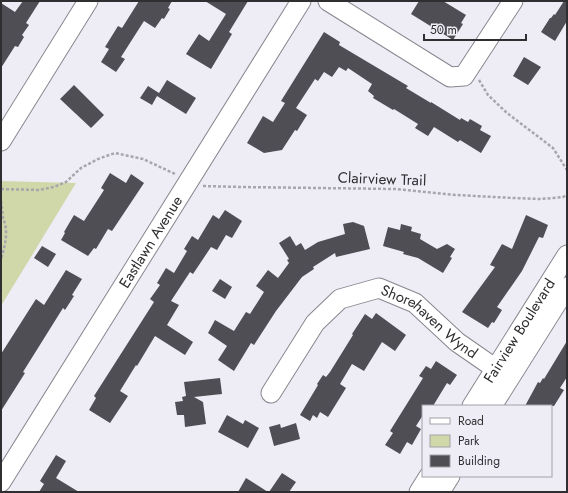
<svg xmlns="http://www.w3.org/2000/svg" width="568" height="493" font-family="Jost,sans-serif">
  <style>
    .green { fill: #d0d7a9 }
    .building { fill: #4f4e55 }
    .lines { fill: none; stroke-linecap: round; stroke-linejoin: round }
    .minor-casing { stroke: #88878f; stroke-width: 21 }
    .path { stroke: #a6a6ac; stroke-width: 2.5; stroke-dasharray: 3 2; stroke-linecap: butt }
    .minor { stroke: #fff; stroke-width: 19 }
    .labels { text-anchor: middle; dominant-baseline: central; stroke-width: 4; stroke-linejoin: round; paint-order: stroke }
    .street-label { font-size: 15px; fill: #2f2f32; stroke: #eeedf5 }
  </style>
  <rect width="100%" height="100%" fill="#eeedf5"/>
  <!-- green -->
  <path class="green" d="M 1,181 L 76,183 L 1,306 Z"/>
  <!-- building -->
  <path class="building" d="M 23,1 L 40,1 L 26,23 L 29,25 L 22,35 L 24,37 L 18,47 L 15,46 L 1,68 L 1,3 L 15,12 Z
    M 139,1 L 172,1 L 168,8 L 170,9 L 164,19 L 162,18 L 155,28 L 144,21 L 121,57 L 125,59 L 116,72 L 101,62 L 109,49 L 105,47 L 118,26 L 122,28 Z
    M 205,1 L 248,1 L 229,32 L 232,34 L 211,69 L 186,54 L 199,34 L 209,41 L 226,14 Z
    M 419,1 L 443,1 L 466,15 L 461,23 L 463,24 L 453,40 L 411,14 Z
    M 564,1 L 567,1 L 567,21 L 555,41 L 541,32 L 550,18 L 551,18 L 554,14 L 555,15 Z
    M 324,32 L 340,42 L 339,45 L 408,86 L 406,88 L 431,103 L 431,102 L 460,120 L 461,118 L 468,122 L 470,119 L 482,126 L 480,130 L 491,136 L 481,153 L 460,140 L 458,142 L 434,127 L 428,136 L 415,128 L 418,124 L 394,109 L 393,110 L 373,98 L 374,96 L 368,91 L 372,84 L 348,68 L 346,71 L 339,67 L 332,77 L 324,72 L 318,81 L 315,79 L 296,108 L 307,115 L 297,131 L 295,130 L 282,150 L 264,153 L 247,143 L 263,116 L 273,122 L 285,103 L 281,101 Z
    M 524,57 L 541,67 L 528,85 L 513,76 Z
    M 167,80 L 196,98 L 186,114 L 157,96 L 152,105 L 140,98 L 148,86 L 159,93 Z
    M 74,85 L 104,115 L 91,128 L 60,99 Z
    M 110,173 L 126,183 L 131,174 L 144,183 L 112,231 L 108,229 L 96,249 L 94,248 L 88,256 L 61,240 L 65,233 L 64,232 L 74,215 L 84,221 L 104,190 L 101,188 Z
    M 225,210 L 242,221 L 232,238 L 226,235 L 217,250 L 211,247 L 193,274 L 190,272 L 171,301 L 179,305 L 167,325 L 193,342 L 185,355 L 155,336 L 137,366 L 136,365 L 120,391 L 128,396 L 110,423 L 89,410 L 96,398 L 94,396 L 154,302 L 150,299 L 160,285 L 157,283 L 166,268 L 174,273 L 187,251 L 184,249 L 192,236 L 198,240 L 213,215 L 219,219 Z
    M 526,215 L 548,225 L 543,238 L 539,237 L 522,271 L 497,307 L 502,310 L 494,323 L 492,322 L 488,328 L 462,312 L 495,267 L 490,265 L 502,244 L 512,249 Z
    M 353,222 L 364,226 L 370,249 L 336,257 L 335,253 L 313,267 L 314,269 L 302,277 L 276,311 L 254,345 L 251,343 L 234,371 L 218,360 L 227,346 L 208,333 L 215,320 L 234,331 L 246,312 L 250,314 L 264,292 L 256,286 L 268,270 L 278,278 L 289,263 L 287,260 L 289,259 L 279,243 L 290,236 L 296,246 L 301,243 L 305,250 L 318,242 L 345,234 L 343,224 Z
    M 401,224 L 412,227 L 411,231 L 421,234 L 420,239 L 437,249 L 447,244 L 455,249 L 450,257 L 452,258 L 443,273 L 418,258 L 403,254 L 404,252 L 383,246 L 388,227 L 400,230 Z
    M 42,246 L 56,254 L 48,267 L 34,258 Z
    M 66,270 L 82,279 L 72,295 L 74,296 L 65,310 L 63,308 L 23,372 L 25,373 L 1,411 L 1,354 L 36,299 L 44,305 Z
    M 220,279 L 232,287 L 225,299 L 212,291 Z
    M 376,313 L 406,335 L 395,351 L 382,342 L 364,371 L 352,364 L 340,384 L 346,388 L 328,417 L 320,412 L 317,418 L 313,415 L 310,421 L 300,415 L 318,385 L 317,384 L 323,375 L 326,377 L 330,372 L 353,335 L 352,334 L 365,314 L 372,319 Z
    M 567,341 L 567,377 L 560,388 L 564,390 L 554,406 L 525,406 L 538,382 L 540,383 L 543,378 L 544,379 Z
    M 436,361 L 457,375 L 450,385 L 447,383 L 433,406 L 423,406 L 423,415 L 416,426 L 421,429 L 412,445 L 407,442 L 400,454 L 385,445 L 393,433 L 390,431 L 423,378 L 419,376 L 426,366 L 431,369 Z
    M 220,378 L 222,394 L 194,397 L 203,402 L 206,424 L 185,427 L 184,415 L 177,415 L 175,402 L 183,401 L 182,397 L 186,396 L 184,382 Z
    M 227,415 L 243,424 L 245,420 L 259,428 L 248,448 L 218,432 Z
    M 296,423 L 300,439 L 274,446 L 269,427 L 280,424 L 281,428 Z
    M 56,455 L 66,461 L 56,478 L 79,492 L 39,492 L 44,484 L 40,481 Z
    M 282,473 L 296,482 L 289,492 L 269,492 Z
    M 246,478 L 268,492 L 238,492 Z"/>
  <g class="lines">
    <defs>
      <g id="minor">
        <path d="M 328,1 L 450,77 L 464,76 L 513,1"/>
        <path d="M 1,141 L 88,1"/>
        <path id="s1" d="M 271,393 L 315,323 L 340,299 L 379,288 L 415,303 L 457,342 L 509,378"/>
        <path id="s2" d="M 472,406 L 567,255"/>
        <path d="M 492,406 L 567,287"/>
        <path id="s3" d="M 1,482 L 301,1"/>
        <path d="M 419,492 L 429,476"/>
        <path d="M 440,492 L 450,476"/>
      </g>
    </defs>
    <!-- minor casing -->
    <use href="#minor" class="minor-casing"/>
    <!-- path -->
    <path class="path" d="M 479,80 L 488,95 L 507,113 L 553,148 L 567,170
      M 203,186 L 241,187 L 395,189 L 456,195 L 513,198 L 541,199 L 563,197 L 567,195
      M 1,189 L 39,190 L 54,187 L 66,182 L 81,168 L 98,159 L 115,153 L 143,159 L 175,174
      M 1,201 L 3,217
      M 1,217 L 3,218 C 9,231 5,246 1,259"/>
    <!-- minor -->
    <use href="#minor" class="minor"/>
  </g>
  <g class="labels">
    <!-- street labels -->
    <g class="street-label">
      <text transform="translate(382 179) rotate(2)">Clairview Trail</text>
      <text stroke="none"><textPath href="#s3" startOffset="283">Eastlawn Avenue</textPath></text>
      <text stroke="none"><textPath href="#s1" startOffset="219">Shorehaven Wynd</textPath></text>
      <text stroke="none"><textPath href="#s2" startOffset="89">Fairview Boulevard</textPath></text>
    </g>
  </g>
  <!-- border -->
  <rect width="568" height="493" fill="none" stroke="#2f2f32" stroke-width="4"/>
  <!-- legend -->
  <rect x="422" y="405" width="130" height="72" fill="#eeedf5" stroke="#a2a1a7"/>
  <rect x="430" y="418" width="20" height="6" fill="#ffffff" stroke="#a2a1a7"/>
  <text x="458" y="425" font-size="12" fill="#2f2f32">Road</text>
  <rect x="430" y="435" width="20" height="12" fill="#d0d7a9" stroke="#a2a1a7"/>
  <text x="458" y="445" font-size="12" fill="#2f2f32">Park</text>
  <rect x="430" y="455" width="20" height="12" fill="#4f4e55" stroke="#a2a1a7"/>
  <text x="458" y="465" font-size="12" fill="#2f2f32">Building</text>
  <!-- scale -->
  <path d="M424 34v6h102v-6" fill="none" stroke="#2f2f32" stroke-width="2"/>
  <text x="430" y="34" font-size="12" fill="#2f2f32" stroke="#eeedf5" stroke-width="3" paint-order="stroke">50 m</text>
</svg>
